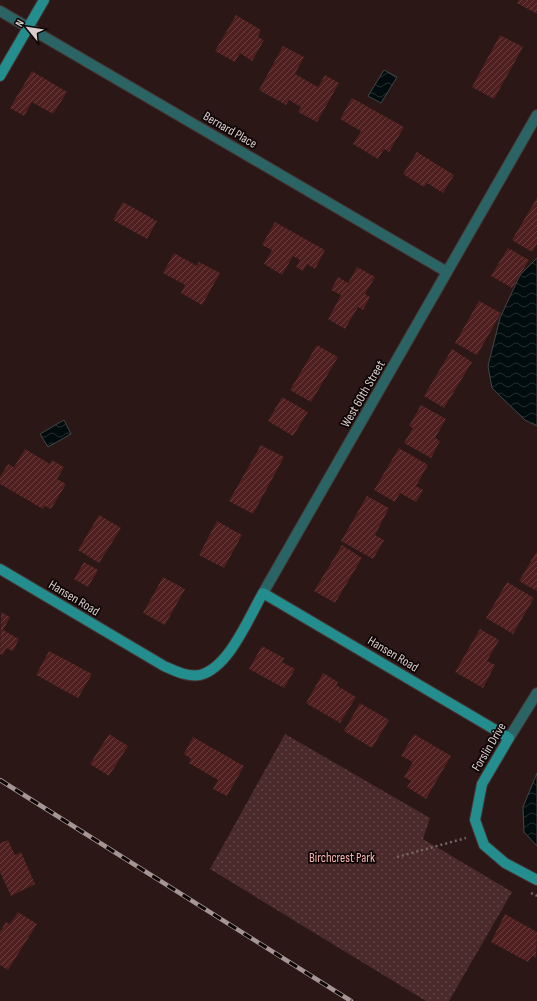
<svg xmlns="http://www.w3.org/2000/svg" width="537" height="1001" font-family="'Sofia Sans Condensed',sans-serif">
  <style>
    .green { fill: url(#green-dots) }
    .water { fill: url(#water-waves); stroke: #424647 }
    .building { fill: url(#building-hatch) }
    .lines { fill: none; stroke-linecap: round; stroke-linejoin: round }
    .street-casing { stroke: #463433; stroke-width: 12 }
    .secondary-casing { stroke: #463433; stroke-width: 12 }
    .path { stroke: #766564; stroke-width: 2.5; stroke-dasharray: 2 3; stroke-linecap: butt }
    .street { stroke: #2a6465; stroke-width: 10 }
    .secondary { stroke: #248d8e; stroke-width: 10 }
    .rail-casing { stroke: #a59595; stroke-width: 4.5 }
    .rail { stroke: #0d0505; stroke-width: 3; stroke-dasharray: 9; stroke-linecap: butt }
    .labels { text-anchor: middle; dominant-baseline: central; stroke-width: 3.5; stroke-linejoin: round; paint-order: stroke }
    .street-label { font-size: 13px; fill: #dbcdcd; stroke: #0d0505 }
    .park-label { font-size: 13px; fill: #fcb5b3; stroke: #0d0505 }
  </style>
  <defs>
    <pattern id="green-dots" width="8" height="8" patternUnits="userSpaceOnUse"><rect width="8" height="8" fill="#4a2a2a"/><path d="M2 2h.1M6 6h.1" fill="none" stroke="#644848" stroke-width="1.8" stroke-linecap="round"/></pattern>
    <pattern id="water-waves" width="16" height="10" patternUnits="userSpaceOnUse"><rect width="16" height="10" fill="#000c0d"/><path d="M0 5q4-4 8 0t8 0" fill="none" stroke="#252e2f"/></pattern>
    <pattern id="building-hatch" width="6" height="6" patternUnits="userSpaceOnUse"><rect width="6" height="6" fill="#501f20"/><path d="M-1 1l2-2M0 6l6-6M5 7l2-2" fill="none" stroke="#693e3f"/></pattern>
  </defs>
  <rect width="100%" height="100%" fill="#2a1716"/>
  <!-- green -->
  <path class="green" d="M 285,734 L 430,818 L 423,839 L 512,892 L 449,1001 L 426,1001 L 210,869 Z"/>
  <!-- water -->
  <path class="water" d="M 384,70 L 397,77 L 381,103 L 368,96 Z
    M 537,258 L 537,426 L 525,420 L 492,388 L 488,366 L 500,318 L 520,275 Z
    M 64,420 L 71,434 L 48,447 L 40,434 Z
    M 537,773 L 537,846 L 524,832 L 523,807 Z"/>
  <!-- building -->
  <path class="building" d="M 519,0 L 537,0 L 537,14 L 517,3 Z
    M 236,15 L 261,30 L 258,37 L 264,40 L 252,61 L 240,53 L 235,62 L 215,51 Z
    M 500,35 L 523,47 L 494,99 L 472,87 Z
    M 283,46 L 304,57 L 295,74 L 318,87 L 325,75 L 339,83 L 317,122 L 298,112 L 301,107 L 289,100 L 286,105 L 259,90 Z
    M 32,71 L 67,92 L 53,114 L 32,102 L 24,116 L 10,108 Z
    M 352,98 L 404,127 L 389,152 L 384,149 L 378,159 L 353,144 L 361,131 L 340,119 Z
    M 417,152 L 454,175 L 443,193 L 427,183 L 424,187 L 403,174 Z
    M 537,198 L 537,244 L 532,252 L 512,240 Z
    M 123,202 L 157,221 L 147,239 L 113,220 Z
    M 275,222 L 325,250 L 315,269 L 307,264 L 303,271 L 296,267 L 300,260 L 293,256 L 282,275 L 264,264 L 272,250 L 262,245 Z
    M 508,248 L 529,260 L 512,288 L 491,276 Z
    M 174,253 L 197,266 L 199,262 L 220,273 L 202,305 L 181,293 L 185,285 L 163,273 Z
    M 357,267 L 375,277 L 365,294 L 370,297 L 363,310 L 358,307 L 345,329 L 328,319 L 341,295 L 331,290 L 338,277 L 348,283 Z
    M 479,301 L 501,313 L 477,355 L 455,343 Z
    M 317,345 L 338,357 L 311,402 L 290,390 Z
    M 452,349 L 472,362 L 444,408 L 424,396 Z
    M 282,397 L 308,412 L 293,436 L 268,421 Z
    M 421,405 L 446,419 L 435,438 L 440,441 L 431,458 L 404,443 L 413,428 L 409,426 Z
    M 261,445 L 284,457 L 253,514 L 229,501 Z
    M 399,448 L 428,465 L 416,486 L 423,490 L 416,502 L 400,493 L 395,502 L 374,490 Z
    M 25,449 L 50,464 L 52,460 L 64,467 L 57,479 L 66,484 L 51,509 L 45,506 L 43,509 L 0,484 L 0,477 L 8,464 L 14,467 Z
    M 367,496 L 389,508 L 375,535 L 384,540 L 373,559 L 341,541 Z
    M 99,515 L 121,528 L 99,563 L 78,550 Z
    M 217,521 L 242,535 L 224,568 L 199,555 Z
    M 342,545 L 362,558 L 335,603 L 314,591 Z
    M 537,551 L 537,591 L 519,581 Z
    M 84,562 L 98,570 L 88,587 L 74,579 Z
    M 163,577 L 185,589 L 165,625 L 143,613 Z
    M 507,582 L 534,598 L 513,634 L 486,618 Z
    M 1,612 L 10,617 L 3,630 L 19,639 L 13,651 L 6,648 L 3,655 L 0,654 Z
    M 480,629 L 499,640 L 487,661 L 495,665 L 483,688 L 455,672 Z
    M 262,646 L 284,658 L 282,662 L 295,669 L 284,688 L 249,669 Z
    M 49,651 L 92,674 L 78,698 L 36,675 Z
    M 323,673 L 338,682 L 336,685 L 356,697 L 340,723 L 306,703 Z
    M 360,703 L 389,720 L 372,748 L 344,731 Z
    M 109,734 L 128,746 L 109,776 L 90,764 Z
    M 414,734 L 451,756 L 426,799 L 407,787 L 411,781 L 404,777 L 413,762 L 401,756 Z
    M 193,737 L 244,766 L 227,796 L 213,789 L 218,780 L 189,763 L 191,759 L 184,754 Z
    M 8,840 L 15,855 L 21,852 L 35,884 L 11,896 L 0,872 L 0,843 Z
    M 18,912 L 37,924 L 8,970 L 0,965 L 0,932 L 6,922 L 10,924 Z
    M 505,914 L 537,932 L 536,958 L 532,956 L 528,962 L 491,942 Z"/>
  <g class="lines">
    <defs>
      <path id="street" d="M 0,11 L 447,272
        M 263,593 L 537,115
        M 509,738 L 537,693"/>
      <path id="secondary" d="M 0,76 L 44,0
        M 0,569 L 164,666 C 175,671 187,677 200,675 C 229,668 249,617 263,593 L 509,738 L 482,784 L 475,820 L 484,845 L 505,863 L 537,880"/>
    </defs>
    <!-- street casing -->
    <use href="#street" class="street-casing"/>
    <!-- secondary casing -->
    <use href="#secondary" class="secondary-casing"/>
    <!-- path -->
    <path class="path" d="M 397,857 L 466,838
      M 531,893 L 537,896"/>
    <!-- street -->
    <use href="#street" class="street"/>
    <!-- secondary -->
    <use href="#secondary" class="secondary"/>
    <defs>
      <path id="rail" d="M 0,780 L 351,1001"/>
    </defs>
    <!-- rail casing -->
    <use href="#rail" class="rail-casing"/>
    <!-- rail -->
    <use href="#rail" class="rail"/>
  </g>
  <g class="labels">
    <!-- street labels -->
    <g class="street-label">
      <text transform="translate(230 130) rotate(30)">Bernard Place</text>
      <text transform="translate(363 394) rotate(-60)">West 60th Street</text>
      <text transform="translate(74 598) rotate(31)">Hansen Road</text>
      <text transform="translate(393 654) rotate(31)">Hansen Road</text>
      <text transform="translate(489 747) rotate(-59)">Forslin Drive</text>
    </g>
    <!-- park labels -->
    <g class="park-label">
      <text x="342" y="858">Birchcrest Park</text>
    </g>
  </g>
  <!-- north arrow -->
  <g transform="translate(28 28) rotate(300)" stroke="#0d0505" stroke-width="3" paint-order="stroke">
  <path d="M0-3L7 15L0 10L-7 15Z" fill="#dbcdcd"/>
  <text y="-6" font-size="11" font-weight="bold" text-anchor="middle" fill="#dbcdcd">N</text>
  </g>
</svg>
